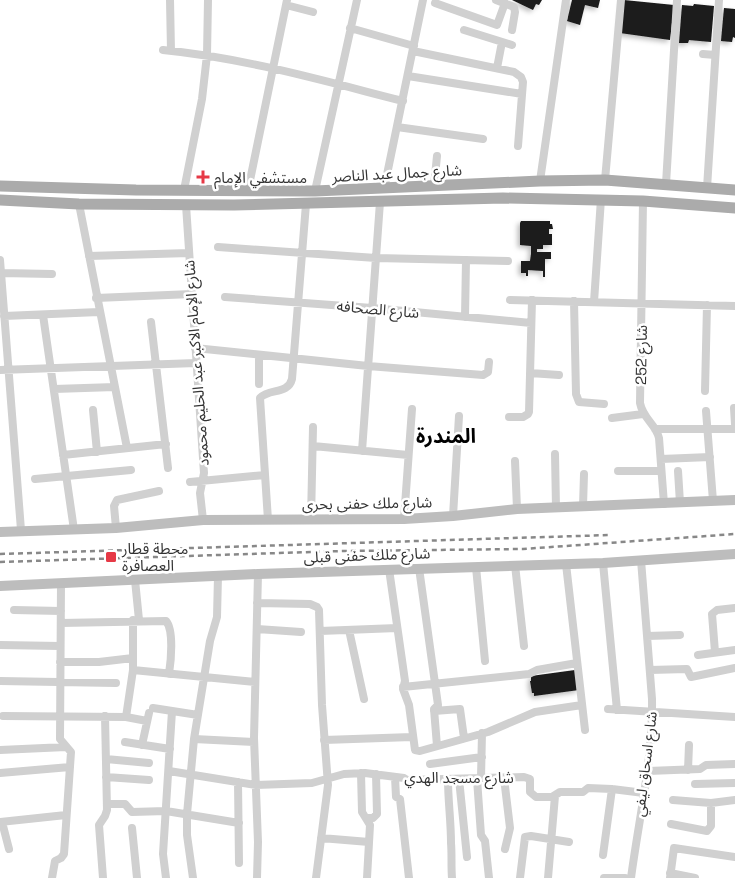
<svg xmlns="http://www.w3.org/2000/svg" width="735" height="878" font-family="'Space Grotesk','Noto Sans Arabic',sans-serif">
  <style>
    .building { fill: #1a1a1a; filter: url(#shadow) }
    .lines { fill: none; stroke-linecap: round; stroke-linejoin: round }
    .street { stroke: #d0d0d0; stroke-width: 8 }
    .secondary { stroke: #bdbdbd; stroke-width: 10 }
    .primary { stroke: #ababab; stroke-width: 11 }
    .rail { stroke: #888; stroke-width: 2.5; stroke-dasharray: 5 4; stroke-linecap: butt }
    .poi-dot { fill: #e63946; stroke: #fff; stroke-width: 2 }
    .labels { text-anchor: middle; dominant-baseline: central; stroke-width: 5; stroke-linejoin: round; paint-order: stroke }
    .street-label { font-size: 15px; fill: #333; stroke: #fff }
    .poi-label { font-size: 15px; fill: #333; stroke: #fff; text-anchor: start }
    .district-label { font-size: 20px; font-weight: bold; fill: #000; stroke: #fff }
  </style>
  <defs>
    <filter id="shadow"><feDropShadow dx="-2.5" dy="2.5" stdDeviation="2.5" flood-color="#0004"/></filter>
  </defs>
  <rect width="100%" height="100%" fill="#fff"/>
  <!-- building -->
  <path class="building" d="M 512,0 L 542,0 L 539,5 L 536,4 L 533,10 Z
    M 572,0 L 600,0 L 598,8 L 585,5 L 580,25 L 567,21 Z
    M 624,0 L 674,5 L 670,40 L 620,33 Z
    M 694,4 L 714,6 L 711,42 L 689,40 L 688,43 L 679,43 L 682,5 L 693,6 Z
    M 724,8 L 735,9 L 735,38 L 733,37 L 732,42 L 721,41 Z
    M 521,221 L 550,221 L 550,224 L 552,224 L 553,229 L 549,229 L 549,234 L 552,234 L 552,245 L 543,245 L 543,249 L 537,249 L 537,252 L 551,252 L 551,259 L 545,259 L 545,277 L 543,277 L 543,271 L 528,270 L 528,276 L 526,276 L 526,273 L 521,273 L 521,261 L 530,261 L 531,254 L 531,246 L 520,245 L 520,223 Z
    M 575,670 L 579,690 L 534,696 L 534,693 L 532,693 L 530,681 L 531,681 L 531,676 Z"/>
  <g class="lines">
    <!-- street -->
    <path class="street" d="M 170,0 L 171,51
      M 496,0 L 514,7 L 515,12 L 512,30
      M 435,3 L 497,25 L 505,3
      M 286,5 L 313,12
      M 350,28 L 414,46
      M 464,30 L 512,45
      M 163,50 C 245,58 324,81 403,101
      M 413,51 L 514,72 L 521,77 L 523,82 L 518,146
      M 703,54 L 715,55
      M 497,68 L 502,42
      M 408,76 L 522,94
      M 397,127 L 483,139
      M 605,180 L 621,0
      M 540,181 L 566,0
      M 666,184 L 677,0
      M 434,186 L 437,156
      M 707,188 L 719,0
      M 384,189 L 423,0
      M 184,190 L 202,99 L 207,55 L 208,0
      M 248,190 L 287,0
      M 315,191 L 357,0
      M 643,201 L 640,403 C 643,419 656,424 659,438 L 664,504
      M 79,204 L 127,448
      M 186,205 L 204,473 L 200,493 L 203,520
      M 218,247 L 376,258 L 508,261
      M 89,256 L 189,253
      M 0,260 L 21,530
      M 1,273 L 52,274
      M 225,297 L 372,308 L 531,323
      M 96,298 L 192,294
      M 510,300 L 735,306
      M 574,301 L 576,394 L 579,402 L 604,404
      M 594,302 L 601,199
      M 43,315 L 74,530
      M 4,316 L 99,312
      M 465,317 L 466,260
      M 151,322 L 168,468
      M 195,348 L 368,366 L 483,375 L 488,372 L 489,362
      M 0,370 L 196,363
      M 530,373 L 559,375
      M 259,384 L 259,355
      M 54,389 L 115,387
      M 705,391 L 707,305
      M 734,408 L 735,424
      M 93,410 L 97,452
      M 706,411 L 713,501
      M 509,417 L 523,417 L 528,414 L 529,412 L 532,300
      M 612,418 L 643,414
      M 655,429 L 735,429
      M 313,446 L 408,455
      M 362,451 L 380,202
      M 555,454 L 556,508
      M 63,455 L 166,444
      M 661,459 L 710,457
      M 515,461 L 517,509
      M 618,471 L 661,471
      M 678,471 L 680,503
      M 35,479 L 131,470
      M 190,482 L 265,475
      M 583,506 L 584,474
      M 453,516 L 459,416
      M 404,519 L 412,409
      M 268,520 L 260,398 C 269,388 288,395 292,379 L 306,204
      M 311,520 L 313,427
      M 116,528 L 114,506 L 117,500 L 159,491
      M 603,563 L 617,710
      M 566,564 L 585,730
      M 515,565 L 524,646
      M 476,567 L 485,661
      M 419,568 L 438,705 L 434,709 L 437,746
      M 389,569 L 405,681 L 403,689 L 409,705 L 415,750 L 420,751 L 488,732 L 535,712 L 582,705
      M 135,580 L 139,620
      M 257,603 L 310,604 L 317,607 L 319,610 L 322,705 L 328,785 L 316,878
      M 14,610 L 61,611
      M 61,623 L 166,621 C 174,630 171,661 169,674
      M 257,629 L 301,632
      M 349,630 L 364,699
      M 320,631 L 397,628
      M 647,636 L 680,635
      M 0,645 L 60,646
      M 715,652 L 712,614 L 717,610 L 735,608
      M 698,655 L 735,650
      M 60,662 L 99,662 L 133,658
      M 133,670 L 255,682
      M 650,670 L 687,669 L 691,677 L 735,668
      M 0,681 L 116,683
      M 403,687 L 529,674 L 537,670 L 577,663
      M 153,708 L 198,715
      M 608,709 L 735,717
      M 434,711 L 460,709 L 464,738
      M 3,716 L 126,717 L 147,721
      M 126,717 L 133,670 L 133,620
      M 194,739 L 254,742
      M 324,740 L 412,737
      M 125,742 L 170,749
      M 142,745 L 149,713
      M 0,750 L 66,747
      M 106,759 L 149,763
      M 430,764 L 482,757
      M 688,770 L 689,745
      M 169,771 L 256,785 L 312,783 L 344,774 L 365,773 L 404,778 L 407,780 L 524,777 L 530,779 L 530,792 L 536,797 L 552,797 L 560,792 L 583,792 L 588,788 L 612,789 L 644,793
      M 648,771 L 700,769 L 706,765 L 735,764
      M 0,773 L 70,767
      M 361,773 L 362,812 L 370,825 L 367,878
      M 106,777 L 149,780
      M 395,777 L 396,797 L 400,799 L 409,878
      M 481,778 L 482,733
      M 504,778 L 510,828 L 505,849
      M 448,779 C 448,801 451,821 451,843 C 452,854 451,866 452,878
      M 459,779 L 467,857
      M 477,779 L 481,835 L 485,841 L 489,878
      M 238,782 L 239,863
      M 695,784 L 735,783
      M 673,800 L 711,803 L 735,800
      M 107,804 L 125,804 L 132,812 L 166,811 L 239,823
      M 366,818 L 373,818 L 377,814 L 376,774
      M 0,822 L 66,815
      M 2,822 L 9,849
      M 671,824 L 707,831 L 711,826 L 711,803
      M 132,828 L 137,878
      M 321,838 L 369,842
      M 603,855 L 612,789
      M 670,873 L 695,878
      M 52,878 L 55,861 L 61,858 L 64,854 L 71,752 L 60,739 L 61,583
      M 103,878 L 99,825 L 105,816 L 107,810 L 105,716
      M 166,878 L 163,854 L 172,711
      M 193,878 L 187,835 L 187,814 L 194,739 L 210,641 L 217,617 L 218,576
      M 257,878 L 258,842 L 254,738 L 258,574
      M 520,878 L 525,837 L 531,836 L 569,842
      M 548,878 L 555,796
      M 604,878 L 625,878
      M 631,878 C 639,818 653,759 652,699 L 641,560
      M 670,878 L 674,848 L 735,857"/>
    <!-- secondary -->
    <path class="secondary" d="M 0,532 L 116,528 L 203,520 L 404,519 L 453,516 L 517,509 L 735,500
      M 0,586 L 258,574 L 603,563 L 735,554"/>
    <!-- primary -->
    <path class="primary" d="M 0,186 L 136,190 L 315,191 L 540,181 L 605,180 L 735,190
      M 0,200 L 79,204 L 234,205 L 503,198 L 643,201 L 735,208"/>
    <!-- rail -->
    <path class="rail" d="M 0,554 L 610,535
      M 0,562 L 342,551 L 523,549 L 735,534"/>
  </g>
  <!-- markers -->
  <g class="poi-dot">
    <path d="M200.5 169.5h5v5h5v5h-5v5h-5v-5h-5v-5h5z"/>
    <rect x="105" y="551" width="12" height="12" rx="2.5"/>
  </g>
  <g class="labels">
    <!-- street labels -->
    <g class="street-label">
      <text transform="translate(397 173) rotate(-3)">شارع جمال عبد الناصر</text>
      <text transform="translate(378 309) rotate(5)">شارع الصحافه</text>
      <text transform="translate(641 355) rotate(-89)">شارع 252</text>
      <text transform="translate(196 363) rotate(-94)">شارع الإمام الاكبر عبد الحليم محمود</text>
      <text transform="translate(367 503) rotate(-1)">شارع ملك حفنى بحرى</text>
      <text transform="translate(367 555) rotate(-2)">شارع ملك حفنى قبلى</text>
      <text transform="translate(645 764) rotate(-83)">شارع اسحاق ليفي</text>
      <text x="459" y="777">شارع مسجد الهدي</text>
    </g>
    <!-- poi labels -->
    <g class="poi-label">
      <text x="214" y="177">مستشفي الإمام</text>
      <text x="122" y="548">محطة قطار<tspan x="122" dy="17">العصافرة</tspan></text>
    </g>
    <!-- district labels -->
    <g class="district-label">
      <text x="446" y="436">المندرة</text>
    </g>
  </g>
</svg>
